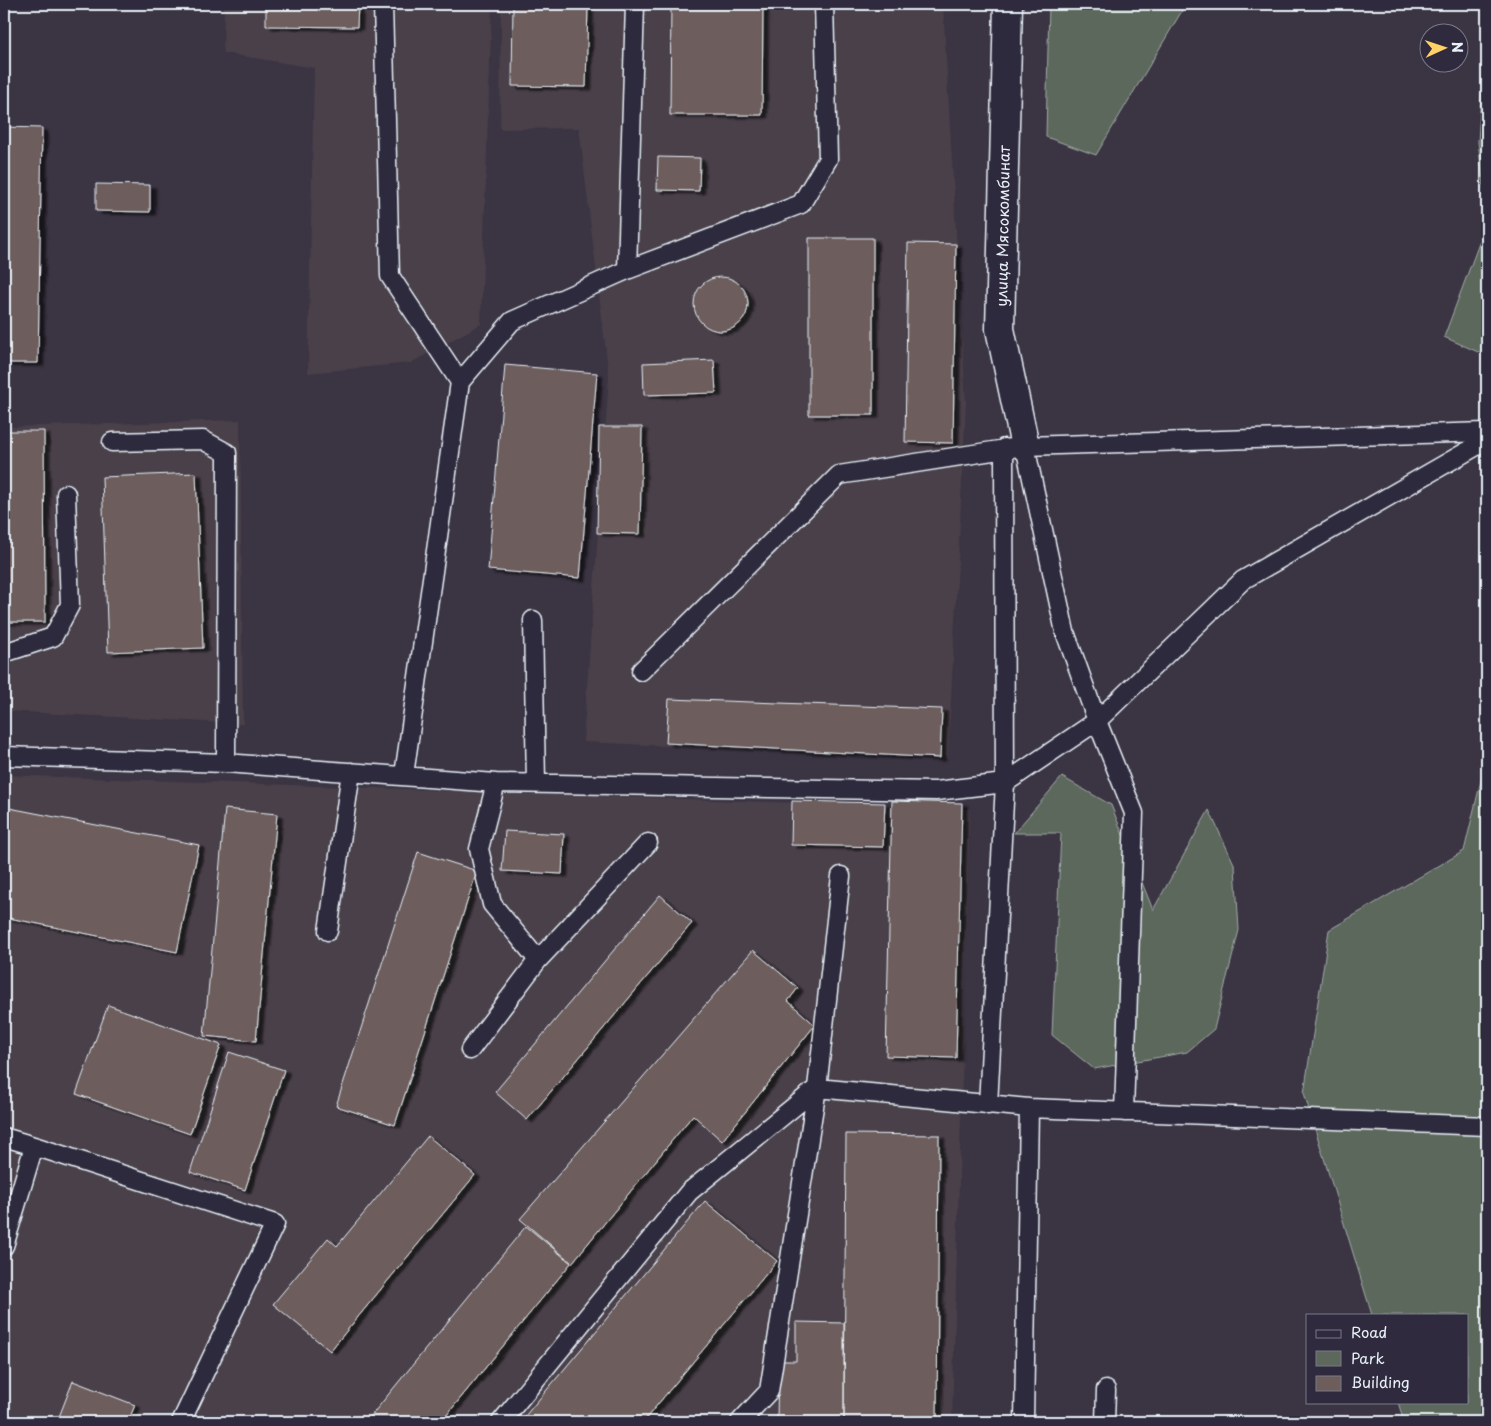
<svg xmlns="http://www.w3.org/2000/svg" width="1491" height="1426" font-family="'Playpen Sans',sans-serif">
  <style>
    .built { fill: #4a404a }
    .green { fill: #5d675b; stroke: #a2acaa }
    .building { fill: #6d5d5b; stroke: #e8f1f8; filter: url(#shadow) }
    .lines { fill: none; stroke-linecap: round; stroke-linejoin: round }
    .lane-casing { stroke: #e8f1f8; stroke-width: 21 }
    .street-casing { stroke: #e8f1f8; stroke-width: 31 }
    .lane { stroke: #2f2a3d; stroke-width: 18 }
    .street { stroke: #2f2a3d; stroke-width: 28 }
    .labels { text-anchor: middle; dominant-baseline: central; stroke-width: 4; stroke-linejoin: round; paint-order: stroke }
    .street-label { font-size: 15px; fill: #e8f1f8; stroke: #2f2a3d }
  </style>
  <defs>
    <filter id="shadow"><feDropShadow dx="5.5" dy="3" stdDeviation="1" flood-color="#0009"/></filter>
  </defs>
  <rect width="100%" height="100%" fill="#3b3443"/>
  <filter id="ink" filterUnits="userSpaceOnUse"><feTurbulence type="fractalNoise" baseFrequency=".02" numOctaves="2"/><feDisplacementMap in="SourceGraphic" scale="10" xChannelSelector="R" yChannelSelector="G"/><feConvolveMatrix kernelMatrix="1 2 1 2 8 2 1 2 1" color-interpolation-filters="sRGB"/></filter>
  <g filter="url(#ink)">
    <!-- built -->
    <path class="built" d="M 224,4 L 492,4 L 481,324 L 411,363 L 308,373 L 314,68 L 223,53 Z
      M 501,4 L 943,4 L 966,403 L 948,759 L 583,742 L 609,377 L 579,128 L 500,129 Z
      M 240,420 L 243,724 L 4,711 L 4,427 Z
      M 4,775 L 970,809 L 952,1422 L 4,1422 Z"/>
    <!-- green -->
    <path class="green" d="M 1049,4 L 1186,4 L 1096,155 L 1046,137 Z
      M 1486,19 L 1487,21 L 1487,211 L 1478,142 Z
      M 1487,222 L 1487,354 L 1485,355 L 1444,337 Z
      M 1487,756 L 1487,1422 L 1404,1422 L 1398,1402 L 1467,1402 L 1467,1315 L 1372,1315 L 1304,1093 L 1329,930 L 1464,851 Z
      M 1062,777 L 1111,805 L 1153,910 L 1209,810 L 1235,866 L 1239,930 L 1214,1029 L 1187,1052 L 1094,1069 L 1052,1035 L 1061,833 L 1014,833 Z"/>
    <!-- building -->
    <path class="building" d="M 266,4 L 358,4 L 357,27 L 266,26 Z
      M 513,4 L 588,4 L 586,87 L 512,86 Z
      M 671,4 L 763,4 L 762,115 L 670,115 Z
      M 4,127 L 42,128 L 38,363 L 4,363 Z
      M 658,157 L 700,158 L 699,191 L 657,190 Z
      M 96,184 L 150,185 L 150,212 L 96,211 Z
      M 809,238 L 873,238 L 873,415 L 809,415 Z
      M 908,243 L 956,244 L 953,443 L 905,442 Z
      M694 304a27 27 0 1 1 54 0a27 27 0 1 1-54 0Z
      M 714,360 L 716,393 L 644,395 L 643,363 Z
      M 505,365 L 597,373 L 580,578 L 488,570 Z
      M 599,427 L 642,427 L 640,534 L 597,533 Z
      M 4,431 L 44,431 L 45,622 L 4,622 Z
      M 196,473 L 203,648 L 108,652 L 102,477 Z
      M 669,699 L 942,709 L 940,758 L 666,743 Z
      M 792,801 L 885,803 L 883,847 L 791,845 Z
      M 892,801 L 962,803 L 956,1058 L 886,1056 Z
      M 4,807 L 199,845 L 177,952 L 4,917 Z
      M 225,809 L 277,814 L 256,1041 L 204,1036 Z
      M 505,831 L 564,834 L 562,874 L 502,871 Z
      M 418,852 L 477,871 L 395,1125 L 336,1106 Z
      M 660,895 L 692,923 L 527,1120 L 495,1092 Z
      M 753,950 L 798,988 L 788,1001 L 815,1025 L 722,1141 L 693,1115 L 572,1263 L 520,1219 Z
      M 108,1005 L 221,1045 L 190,1134 L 76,1094 Z
      M 229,1052 L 284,1070 L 245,1190 L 190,1172 Z
      M 846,1134 L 939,1135 L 937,1422 L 844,1422 Z
      M 428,1136 L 475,1175 L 330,1351 L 273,1304 L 328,1238 L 337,1246 Z
      M 705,1201 L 777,1261 L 643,1422 L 520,1422 Z
      M 526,1226 L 571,1263 L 441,1422 L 366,1422 Z
      M 796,1322 L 844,1323 L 844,1422 L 777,1422 L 778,1361 L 796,1361 Z
      M 73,1381 L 135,1405 L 128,1422 L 57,1422 Z"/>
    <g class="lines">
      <defs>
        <path id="lane" d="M 383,4 L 390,276 L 460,382
          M 627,270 L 635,4
          M 112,442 L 203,440 L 227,453 L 226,763
          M 1025,446 L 1065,632 L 1097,721 L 1134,813 L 1124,1112
          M 533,620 L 536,783
          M 4,653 L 53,637 L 70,605 L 66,494
          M 641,671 L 839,475 L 1025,446 L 1487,432
          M 4,756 L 226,763 L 496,783 L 936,791 L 1005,783 L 1097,721 L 1243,580 L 1487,440
          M 404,775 L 460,382 L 512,321 L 627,270 L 801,204 L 828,159 L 824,4
          M 496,783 L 479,849 L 492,904 L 538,960
          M 328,931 L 351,772
          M 470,1050 L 538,960 L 648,843
          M 988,1105 L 1005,783 L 1004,448
          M 4,1137 L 34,1146 L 4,1246
          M 34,1146 L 275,1224 L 181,1422
          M 501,1422 L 689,1192 L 817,1088 L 841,876
          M 740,1422 L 769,1391 L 817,1088 L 1029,1108 L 1487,1126
          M 1024,1422 L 1029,1108
          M 1105,1422 L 1106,1390"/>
        <path id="street" d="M 1008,4 L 1000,329 L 1025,446"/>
      </defs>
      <!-- lane casing -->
      <use href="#lane" class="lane-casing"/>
      <!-- street casing -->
      <use href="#street" class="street-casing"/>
      <!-- lane -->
      <use href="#lane" class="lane"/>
      <!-- street -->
      <use href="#street" class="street"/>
    </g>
  </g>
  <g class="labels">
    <!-- street labels -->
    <g class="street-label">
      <text transform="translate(1002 226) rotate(-89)">улица Мясокомбинат</text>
    </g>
  </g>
  <!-- margin -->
  <rect width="1491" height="1426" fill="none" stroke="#2f2a3d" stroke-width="20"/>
  <rect x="10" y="10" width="1471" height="1406" fill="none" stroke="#e8f1f8" stroke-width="2" filter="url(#ink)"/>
  <!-- legend -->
  <rect x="1306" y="1314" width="162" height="90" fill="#2f2a3d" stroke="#797a88"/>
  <rect x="1316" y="1330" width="25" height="8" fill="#2f2a3d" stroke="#797a88"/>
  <text x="1351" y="1338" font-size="15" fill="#e8f1f8">Road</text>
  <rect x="1316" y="1351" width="25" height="15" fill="#5d675b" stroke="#797a88"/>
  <text x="1351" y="1364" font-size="15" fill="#e8f1f8">Park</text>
  <rect x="1316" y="1376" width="25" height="15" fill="#6d5d5b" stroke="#797a88"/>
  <text x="1351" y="1388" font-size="15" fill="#e8f1f8">Building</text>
  <!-- north arrow -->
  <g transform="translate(1444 48) rotate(87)"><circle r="24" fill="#2f2a3d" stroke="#797a88"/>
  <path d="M0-4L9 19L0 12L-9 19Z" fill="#ffd166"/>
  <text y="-8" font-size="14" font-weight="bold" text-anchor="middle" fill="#e8f1f8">N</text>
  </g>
</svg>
